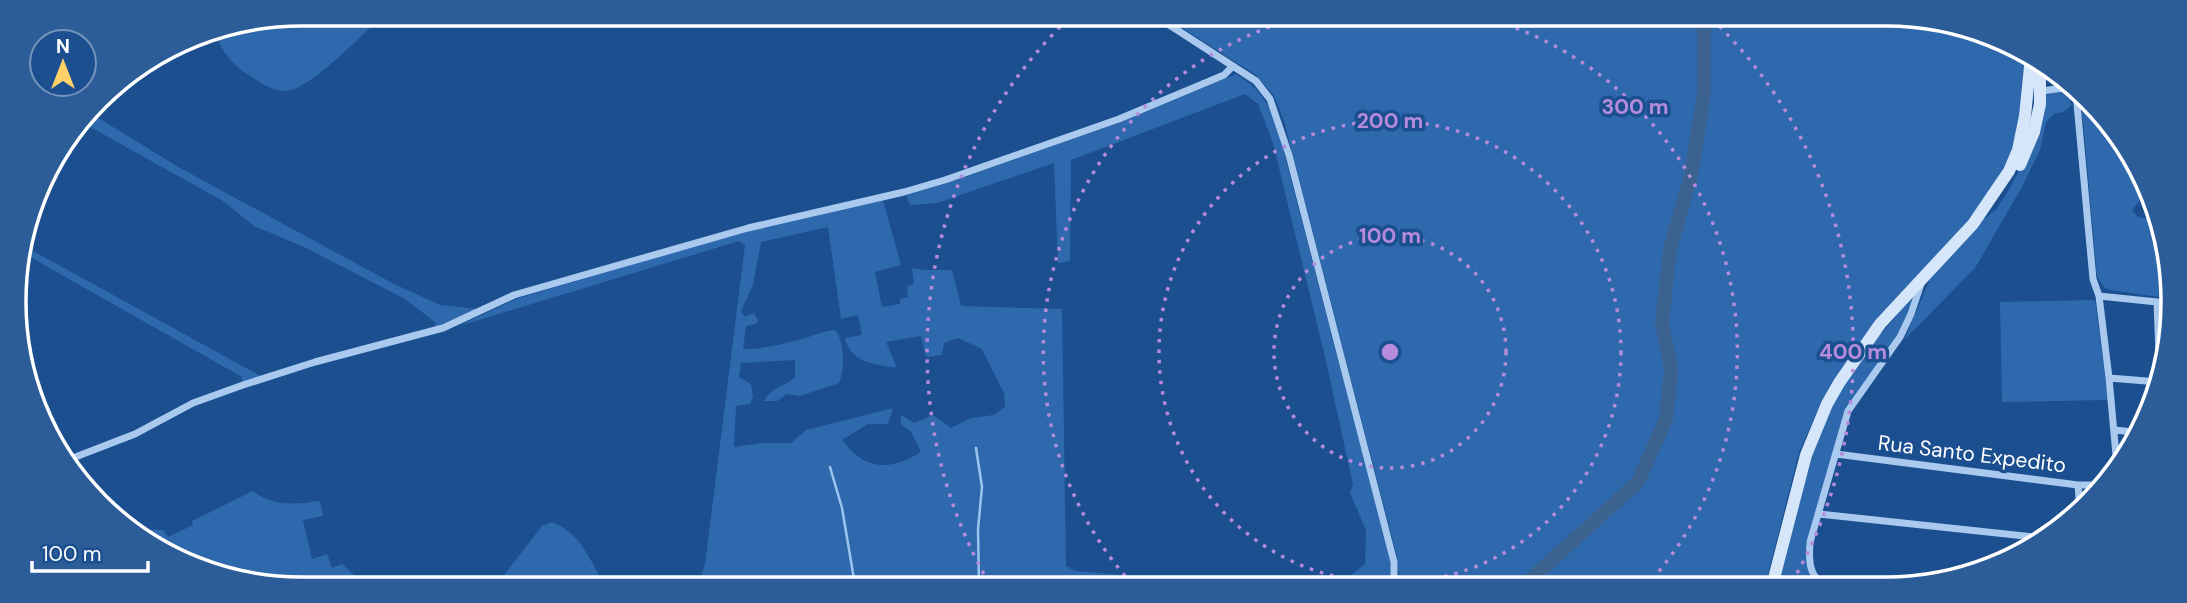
<svg xmlns="http://www.w3.org/2000/svg" width="2187" height="603" font-family="'DM Sans',sans-serif">
  <style>
    .green { fill: #2e69ad; fill-rule: evenodd }
    .lines { fill: none; stroke-linecap: round; stroke-linejoin: round }
    .stream { stroke: #9cc4f0; stroke-width: 2.5 }
    .river { stroke: #3c6290; stroke-width: 14 }
    .minor { stroke: #a9c9ee; stroke-width: 7 }
    .secondary { stroke: #d6e6fa; stroke-width: 12 }
    .ring { fill: none; stroke: #b68bdc; stroke-width: 3.5; stroke-dasharray: 3.5 7 }
    .labels { text-anchor: middle; dominant-baseline: central; stroke-width: 7; stroke-linejoin: round; paint-order: stroke }
    .street-label { font-size: 21px; fill: #fff; stroke: #1b4f8f }
    .rim { fill: none; stroke: #fff; stroke-width: 3.5 }
    .centre { fill: #b68bdc; stroke: #1b4f8f; stroke-width: 3.5 }
    .ring-label { font-size: 21px; text-anchor: middle; font-weight: bold; fill: #b68bdc; stroke: #1b4f8f; stroke-width: 7; stroke-linejoin: round; paint-order: stroke }
  </style>
  <rect width="100%" height="100%" fill="#1b4f8f"/>
  <!-- green -->
  <path class="green" d="M 302,14 L 384,14 C 365,32 310,90 286,91 C 272,92 258,81 247,74 C 233,66 218,46 215,31 Z
    M 1165,17 L 1941,19 L 2027,55 L 2025,85 L 2013,147 L 2007,162 L 1984,200 L 1823,399 L 1799,452 L 1765,586 L 1400,586 L 1397,557 L 1284,121 L 1274,96 L 1256,75 Z
    M 1236,74 C 1257,87 1267,100 1276,122 L 1391,563 L 1390,586 L 699,584 L 705,564 L 745,245 L 739,241 L 459,326 L 516,299 L 749,230 L 883,200 L 901,265 L 875,272 L 882,307 L 900,304 L 900,299 L 908,297 L 907,286 L 914,284 L 912,268 L 925,270 L 952,270 L 961,306 L 1062,309 L 1066,566 L 1075,571 L 1098,573 L 1216,582 L 1311,582 L 1350,576 L 1365,564 L 1366,530 L 1350,493 L 1353,485 L 1326,361 L 1273,143 L 1258,104 L 1245,94 L 1071,160 L 1070,261 L 1058,263 L 1054,163 L 937,203 L 910,205 L 906,195 L 945,184 L 1119,123 ZM 828,227 L 841,319 L 858,315 L 862,335 L 845,338 C 851,364 875,364 897,368 L 886,342 L 921,336 L 926,357 L 942,355 L 944,343 L 958,338 L 982,349 L 1004,393 L 1005,407 L 994,415 L 971,418 L 951,428 L 933,415 L 914,423 L 901,415 L 901,424 L 911,432 L 921,452 C 890,471 865,471 842,440 L 868,424 L 888,424 L 893,408 L 806,430 L 791,443 L 761,443 L 734,447 L 736,406 L 750,404 L 753,396 L 751,384 L 739,377 L 741,363 L 795,360 L 795,378 C 781,388 773,386 764,401 L 777,401 L 787,394 L 800,396 L 839,383 C 845,369 845,341 835,330 C 822,331 811,337 798,340 C 780,345 761,349 743,349 L 746,326 L 756,324 L 758,320 L 754,313 L 745,317 L 741,311 L 753,285 L 761,242 Z
    M 2065,90 L 2070,92 L 2071,106 L 2063,112 L 2054,114 L 2046,122 L 2040,150 L 2022,187 L 1975,268 L 1904,340 L 1933,272 L 1975,225 L 1996,210 L 2007,193 L 2029,152 L 2045,95 Z
    M 2081,98 L 2124,141 L 2142,184 L 2142,198 L 2132,210 L 2138,217 L 2157,220 L 2167,244 L 2158,297 L 2110,290 L 2104,287 L 2097,276 Z
    M 90,113 L 180,168 L 394,284 L 440,305 L 478,309 L 435,327 L 435,322 L 405,299 L 304,247 L 254,226 L 223,201 L 83,123 Z
    M 24,246 L 255,373 L 261,376 L 242,383 L 242,377 L 23,253 Z
    M 1911,299 L 1913,301 L 1898,335 L 1845,410 L 1806,543 C 1806,560 1806,575 1821,586 L 1777,586 C 1790,532 1803,453 1830,406 C 1851,368 1882,331 1911,299 Z
    M 2095,300 L 2108,400 L 2002,402 L 2000,302 Z
    M 253,491 C 272,507 297,504 320,501 L 323,516 L 303,520 L 312,559 L 327,554 L 332,568 L 342,564 L 357,578 L 349,584 L 246,584 L 157,550 L 133,529 L 163,530 L 168,537 L 193,525 L 192,521 Z
    M 552,522 C 580,532 590,560 604,584 L 502,584 L 501,579 L 542,526 Z"/>
  <g class="lines">
    <!-- stream -->
    <path class="stream" d="M 976,448 L 982,487 L 978,529 L 979,585
      M 830,467 L 842,508 L 855,585"/>
    <!-- river -->
    <path class="river" d="M 1523,586 L 1638,482 L 1666,419 L 1671,370 L 1662,323 L 1670,249 L 1691,175 L 1704,93 L 1704,19"/>
    <!-- minor -->
    <path class="minor" d="M 1157,17 L 1256,81 L 1270,99 L 1289,155 L 1394,562 L 1394,586
      M 2042,91 L 2070,87
      M 2076,93 L 2093,279 L 2099,296 L 2109,378 L 2117,466
      M 2099,296 L 2167,303
      M 2157,302 L 2160,380
      M 2159,323 L 2168,331
      M 2109,378 L 2159,382
      M 2115,430 L 2141,433
      M 1836,454 L 2078,485 L 2103,485
      M 65,461 L 135,434 L 193,403 L 243,385 L 315,362 L 443,328 L 514,295 L 748,228 L 904,192 L 945,180 L 1119,119 L 1224,75 L 1233,66
      M 2078,485 L 2080,511
      M 1819,514 L 2043,538
      M 1915,587 L 1865,581 L 1822,584 C 1808,573 1809,559 1810,542 L 1848,411 L 1900,337 L 1911,314 L 1921,284"/>
    <!-- secondary -->
    <path class="secondary" d="M 2020,165 L 2034,132 L 2040,104 L 2040,60
      M 1772,586 L 1806,455 L 1827,404 L 1839,383 L 1880,324 L 1973,224 L 2009,171 L 2018,150 L 2025,116 L 2031,57"/>
  </g>
  <!-- distance rings -->
  <g class="ring">
    <circle cx="1390" cy="352" r="116"/>
    <circle cx="1390" cy="352" r="231"/>
    <path d="M1132 584A347 347 0 0 1 1297 18M1486 18A347 347 0 0 1 1648 584"/>
    <path d="M989 583A463 463 0 0 1 1068 19M1712 19A463 463 0 0 1 1791 584"/>
  </g>
  <g class="labels">
    <!-- street labels -->
    <g class="street-label">
      <text transform="translate(1972 454) rotate(7)">Rua Santo Expedito</text>
    </g>
  </g>
  <!-- crop -->
  <path d="M0 0H2187V603H0ZM301 26H1886A275 275 0 0 1 2161 301V302A275 275 0 0 1 1886 577H301A275 275 0 0 1 26 302V301A275 275 0 0 1 301 26Z" fill="#2d5d98" fill-rule="evenodd"/>
  <path class="rim" d="M301 26H1886A275 275 0 0 1 2161 301V302A275 275 0 0 1 1886 577H301A275 275 0 0 1 26 302V301A275 275 0 0 1 301 26Z"/>
  <circle cx="1390" cy="352" r="10" class="centre"/>
  <g class="ring-label">
    <text x="1635" y="114">300 m</text>
    <text x="1390" y="128">200 m</text>
    <text x="1390" y="243">100 m</text>
    <text x="1853" y="359">400 m</text>
  </g>
  <!-- north arrow -->
  <g transform="translate(63 63)"><circle r="33" fill="#1b4f8f" stroke="#7695bc" stroke-width="2"/>
  <path d="M0-5L12 26L0 18L-12 26Z" fill="#ffd166"/>
  <text y="-10" font-size="19" font-weight="bold" text-anchor="middle" fill="#ffffff">N</text>
  </g>
  <!-- scale -->
  <path d="M32 561v10h116v-10" fill="none" stroke="#ffffff" stroke-width="3.5"/>
  <text x="42" y="561" font-size="21" fill="#ffffff" stroke="#1b4f8f" stroke-width="5" paint-order="stroke">100 m</text>
</svg>
